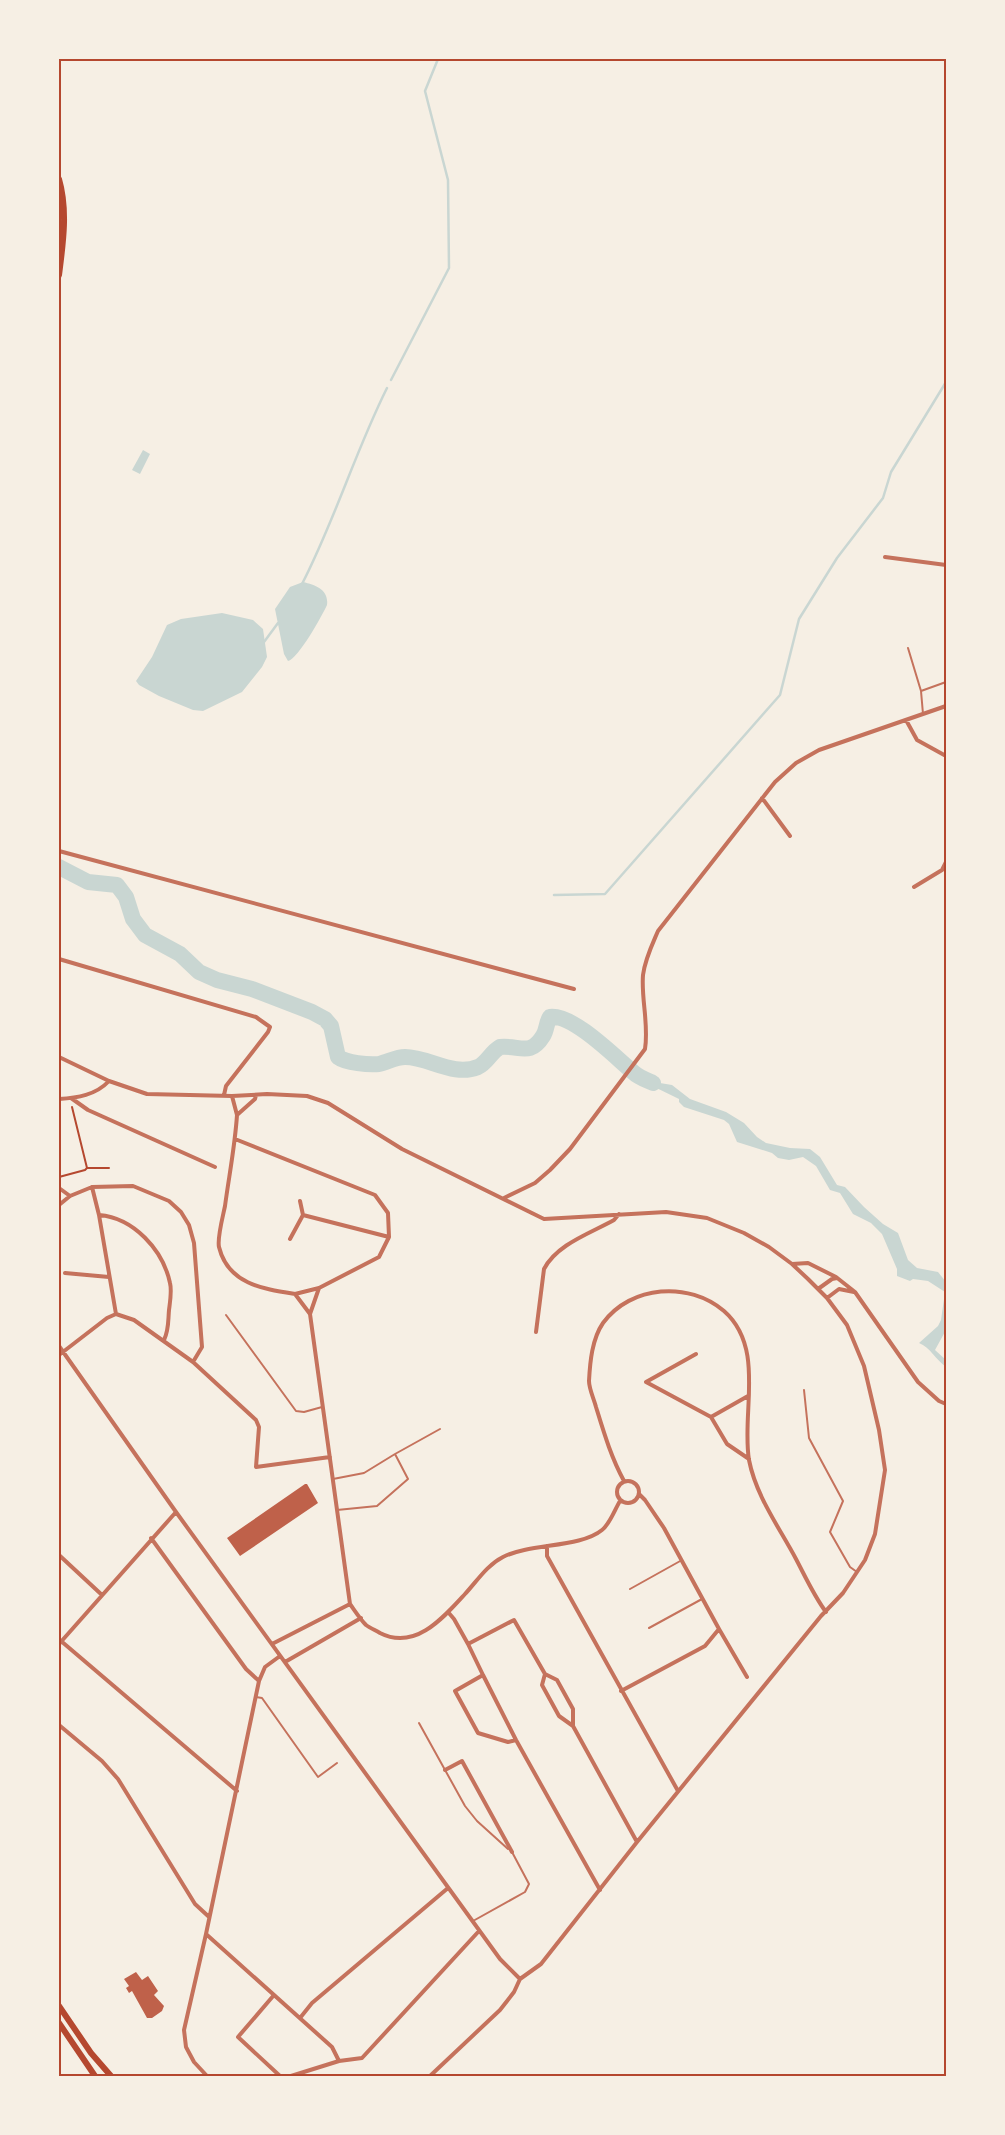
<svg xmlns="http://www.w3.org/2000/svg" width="1005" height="2135" font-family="Mulish,sans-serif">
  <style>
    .water { fill: #c9d6d2 }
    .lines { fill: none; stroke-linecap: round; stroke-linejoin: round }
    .stream { stroke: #c9d6d2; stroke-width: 2.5 }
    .river { stroke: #c9d6d2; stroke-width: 16 }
    .building { fill: #bf614a }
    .path { stroke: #b5482f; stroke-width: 2 }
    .service { stroke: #c5725c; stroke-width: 2 }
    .minor { stroke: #c5725c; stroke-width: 4 }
    .primary { stroke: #b5482f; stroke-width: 6 }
    .neatline { fill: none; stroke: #b5482f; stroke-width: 2 }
  </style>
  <rect width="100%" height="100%" fill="#f6efe4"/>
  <!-- water -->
  <path class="water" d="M 143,450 L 150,454 L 140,474 L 132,470 Z
    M 303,582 C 316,585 329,590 327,605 C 322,616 298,659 288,661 L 284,654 L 275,609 L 290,587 Z
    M 222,613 L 253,620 L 263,629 L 267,657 L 262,667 L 242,692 L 203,711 L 193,710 L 159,696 L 139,685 L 136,681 L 152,657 L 167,625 L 181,619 Z
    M 59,863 L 93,880 L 110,880 L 126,886 L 136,917 L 147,933 L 179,950 L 199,969 L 209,974 L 254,985 L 319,1010 L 332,1020 L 340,1042 L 342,1056 L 344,1057 L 377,1062 L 396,1054 L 406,1053 L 461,1068 C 484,1065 482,1053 498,1045 C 521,1039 522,1057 542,1033 C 542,1024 542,1015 553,1011 L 590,1031 L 627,1061 L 624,1065 C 610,1051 570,1014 550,1017 C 546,1023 547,1030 543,1036 C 530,1057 520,1045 500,1047 C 491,1052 487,1063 477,1067 C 453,1077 429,1057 405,1057 C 396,1057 388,1062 379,1064 C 369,1065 346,1063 338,1057 L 331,1026 L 325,1019 L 312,1012 L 252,989 L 217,980 L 199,972 L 180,954 L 145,935 L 133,919 L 126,897 L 117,885 L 88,882 L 59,867 Z
    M 637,1071 L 660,1083 L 672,1085 L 690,1099 L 726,1112 L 744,1123 L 757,1137 L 766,1143 L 790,1148 L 810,1149 L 820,1157 L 837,1185 L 845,1187 L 864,1207 L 883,1224 L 898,1233 L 908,1260 L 917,1268 L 938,1272 L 946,1282 L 946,1330 L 935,1350 L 946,1360 L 946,1367 C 936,1360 930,1347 919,1343 L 938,1326 L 941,1320 L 945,1292 L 928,1281 L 913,1279 L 910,1281 L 897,1276 L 897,1269 L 882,1234 L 871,1223 L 853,1214 L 840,1193 L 830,1190 L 816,1166 L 803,1157 L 789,1160 L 778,1158 L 772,1153 L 737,1142 L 729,1124 L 724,1120 L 684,1107 L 679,1102 L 679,1099 L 632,1076 Z"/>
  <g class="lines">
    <!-- stream -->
    <path class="stream" d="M 391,380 L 449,268 L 448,180 L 425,91 L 438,59
      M 302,584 C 335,520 355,452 387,388
      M 264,642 L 278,623
      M 554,895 L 605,894 L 780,695 L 799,619 L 837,558 L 883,498 L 891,472 L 946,382"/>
    <!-- river -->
    <path class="river" d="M 59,867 L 88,882 L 117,885 L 126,897 L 133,919 L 145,935 L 180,954 L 199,972 L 217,980 L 252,989 L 312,1012 L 325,1019 L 331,1026 L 338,1057 C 346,1063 369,1065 379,1064 C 388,1062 396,1057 405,1057 C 429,1057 453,1077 478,1067 C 487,1063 491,1052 500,1047 C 520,1045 530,1057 543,1036 C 547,1030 546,1023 550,1017 C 573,1014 615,1057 633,1072 C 638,1077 646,1080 653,1083"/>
  </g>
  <!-- building -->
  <path class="building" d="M 305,1484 L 307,1484 L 318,1503 L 240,1556 L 227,1538 Z
    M 136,1972 L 142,1980 L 148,1976 L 158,1991 L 154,1995 L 164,2006 L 162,2011 L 152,2018 L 147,2018 L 132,1991 L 129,1993 L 126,1988 L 129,1986 L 124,1979 Z"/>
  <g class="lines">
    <!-- path -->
    <path class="path" d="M 72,1107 L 87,1168
      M 87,1168 L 109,1168
      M 59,1177 L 85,1170 L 87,1168"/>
    <!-- service -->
    <path class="service" d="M 908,648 L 921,691
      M 923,714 L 921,691 L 946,682
      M 226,1315 L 296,1411 L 304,1412 L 322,1407
      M 804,1390 L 809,1438 L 843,1501 L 830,1532 L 850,1567 L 857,1572
      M 395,1454 L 440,1429
      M 333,1479 L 364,1473 L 395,1454 L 408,1479 L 377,1506 L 337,1510
      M 630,1589 L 682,1560
      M 649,1628 L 702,1599
      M 256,1697 L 262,1698 L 318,1777 L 337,1763
      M 419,1723 L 465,1806 L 477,1821 L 508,1849
      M 473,1921 L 525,1892 L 529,1884 L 512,1852"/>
    <!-- minor -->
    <path class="minor" d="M 885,557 L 946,565
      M 906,720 L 917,740 L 946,756
      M 762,798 L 790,836
      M 59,851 L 574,989
      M 914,887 L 942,870 L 946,862
      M 59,959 L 256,1017 L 270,1027 L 268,1032 L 226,1086 L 224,1095
      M 59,1057 L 109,1081 L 147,1094 L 232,1096 L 267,1094 L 307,1096 L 328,1103 L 402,1149 L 544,1219 L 666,1212 L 707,1218 L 744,1233 L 769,1247 L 792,1264 L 808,1279 L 827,1298 L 847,1325 L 864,1366 L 879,1430 L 885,1470 L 875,1534 L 865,1560 L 843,1593 L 821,1616 L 637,1842 L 541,1964 L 520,1979 L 514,1992 L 500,2010 L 430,2076
      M 232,1096 L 237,1115 L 255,1099 L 256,1095
      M 71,1098 L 88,1110 L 215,1167
      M 59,1099 C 77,1098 96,1095 109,1081
      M 237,1115 C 235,1146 229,1176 225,1206 C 223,1216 217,1238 219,1247 C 228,1284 263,1289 295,1294 L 310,1314 L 350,1604 C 355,1611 360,1619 366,1625 C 370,1628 375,1630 380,1633 C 415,1651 443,1618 465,1594 C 477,1581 487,1565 503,1557 C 530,1543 580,1548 602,1530 C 610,1524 615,1509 620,1501
      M 235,1139 L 375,1195 L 388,1213 L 389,1237 L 379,1257 L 319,1288 L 295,1294
      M 92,1187 L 99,1215 L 116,1314
      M 59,1188 L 70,1196
      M 504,1198 L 535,1183 L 550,1170 L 570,1149 L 645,1049 C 649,1024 641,999 643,975 C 645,959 652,945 658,931 L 775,782 L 796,763 L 819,750 L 946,706
      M 300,1201 L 303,1215
      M 59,1205 L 70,1196 L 92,1187 L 133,1186 L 169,1201 L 181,1212 L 189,1225 L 194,1243 L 202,1347 L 193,1362
      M 99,1215 C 134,1218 163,1250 170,1283 C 172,1291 170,1302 169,1310 C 168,1321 169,1330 164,1340
      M 290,1239 L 303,1215 L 389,1237
      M 792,1264 L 808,1263 L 836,1277 L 855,1292 L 918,1382 L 939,1401 L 946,1404
      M 65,1273 L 109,1277
      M 818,1289 L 832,1279 L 837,1278
      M 827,1298 L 839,1289 L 854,1292
      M 310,1314 L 319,1288
      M 536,1332 L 544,1269 C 557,1244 591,1233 614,1220 L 619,1214
      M 59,1346 L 176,1512 L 500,1959 L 520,1979
      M 696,1354 L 646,1382 L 711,1417
      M 59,1355 L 107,1318 L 116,1314 L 134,1320 L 193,1362 L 256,1420 L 259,1427 L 256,1467 L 330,1457
      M 748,1396 L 711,1417 L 727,1444 L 749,1459
      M617 1492a11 11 0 1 1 22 0a11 11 0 1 1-22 0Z
      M 624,1481 C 611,1457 604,1433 596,1407 C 594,1399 589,1389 589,1381 C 590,1362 592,1339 603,1323 C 631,1285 689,1281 724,1311 C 766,1348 741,1413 749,1460 C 756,1496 779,1527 796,1559 C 805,1576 814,1596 826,1612
      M 151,1538 L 246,1669 L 259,1681
      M 547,1546 L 547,1556 L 678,1791
      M 59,1555 L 102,1595
      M 448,1612 L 454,1619 L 468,1644 L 514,1620 L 545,1674
      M 719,1629 L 747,1677
      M 61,1641 L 237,1791
      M 59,1644 L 176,1512
      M 272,1644 L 350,1604
      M 468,1644 L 483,1675
      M 285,1662 L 361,1618
      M 545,1674 L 542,1685 L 559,1716 L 573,1726 L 637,1842
      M 545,1674 L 557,1680 L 573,1709 L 573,1726
      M 621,1691 L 705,1646 L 719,1629 L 664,1528 L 645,1500 L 639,1494
      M 59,1725 L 102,1761 L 118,1779 L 195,1904 L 208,1916
      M 516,1740 L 508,1742 L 478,1733 L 455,1691 L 483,1675 L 516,1740 L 600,1890
      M 445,1770 L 462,1761 L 512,1852
      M 206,1934 L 332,2047 L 339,2061
      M 274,1995 L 238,2037 L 280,2076
      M 300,2018 L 312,2003 L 448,1888
      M 207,2076 L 194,2062 L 186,2047 L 184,2030 L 206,1934 L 259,1681 L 265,1667 L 280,1656
      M 291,2076 L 339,2061 L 362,2058 L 479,1931"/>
    <!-- primary -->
    <path class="primary" d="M 59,179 C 68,210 63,244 59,275
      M 59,2006 L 91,2053 L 111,2076
      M 59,2023 L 95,2076"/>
  </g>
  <!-- border -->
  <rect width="1005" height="2135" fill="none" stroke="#f6efe4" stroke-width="120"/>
  <rect x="60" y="60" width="885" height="2015" class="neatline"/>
</svg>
